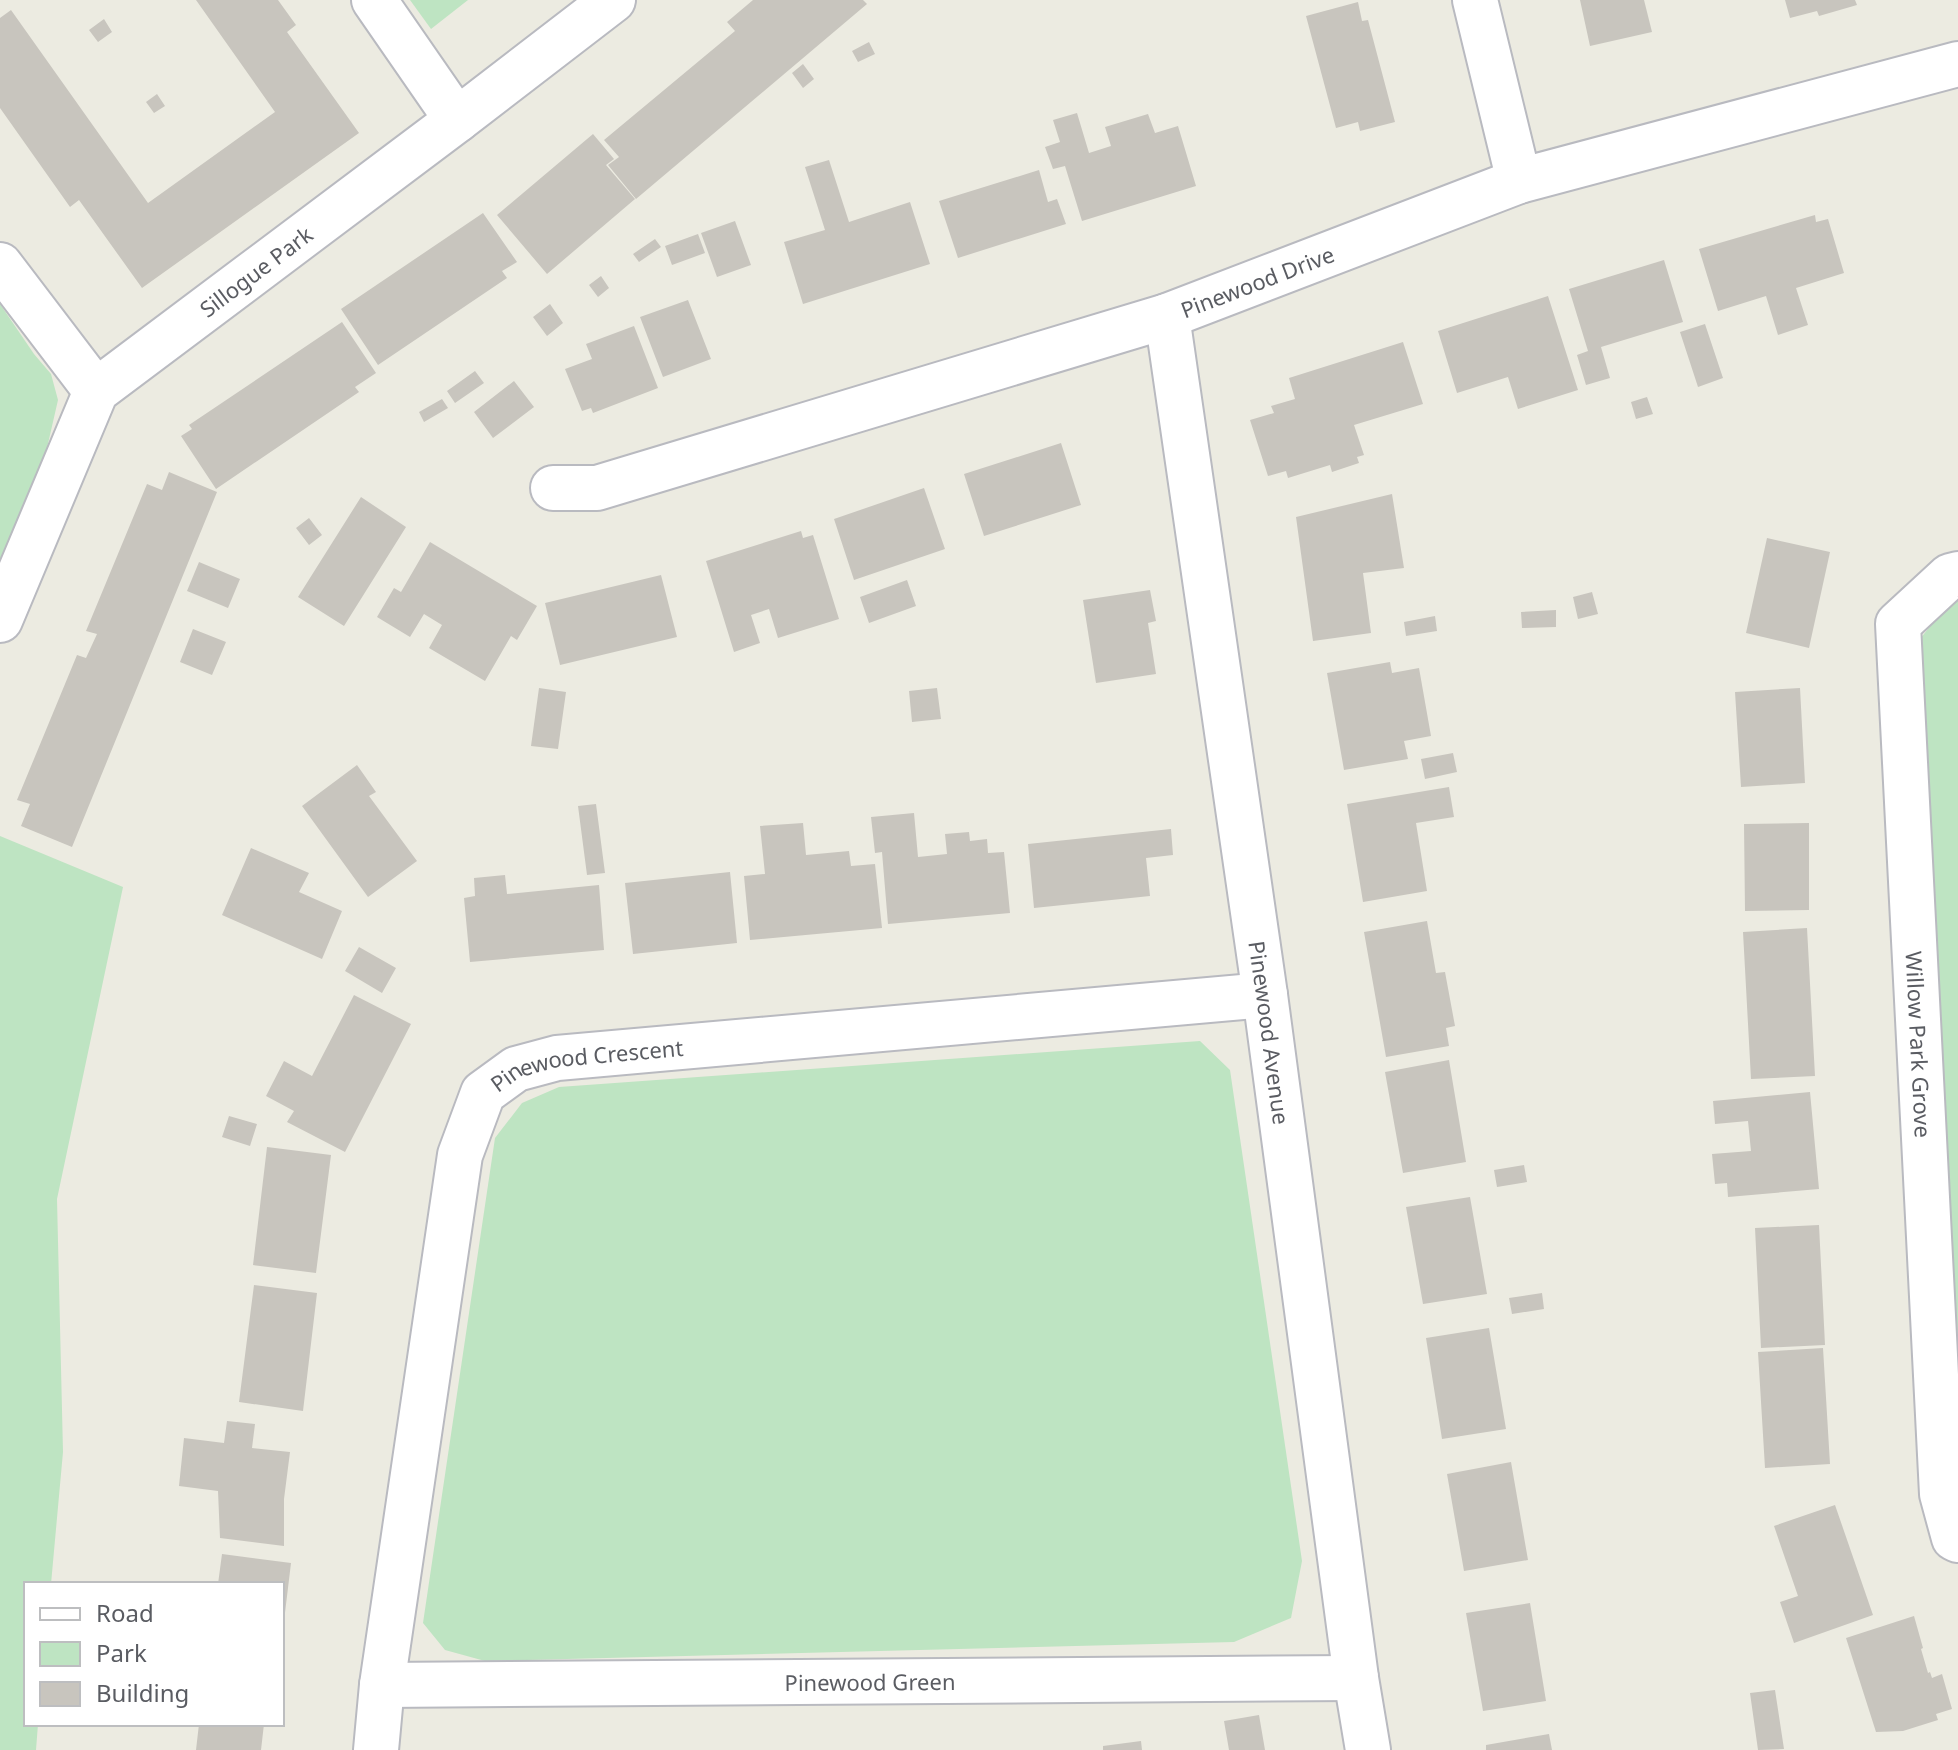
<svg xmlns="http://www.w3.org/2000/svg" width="1958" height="1750" font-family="'Noto Sans',sans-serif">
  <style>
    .green { fill: #bee4c2 }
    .building { fill: #c8c5be }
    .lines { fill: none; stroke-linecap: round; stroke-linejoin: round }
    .street-casing { stroke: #b9bac0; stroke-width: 48 }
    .street { stroke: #fff; stroke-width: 44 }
    .labels { text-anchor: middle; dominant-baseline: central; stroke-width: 7; stroke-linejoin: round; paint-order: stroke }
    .street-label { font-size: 22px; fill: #5a5c62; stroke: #fff }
  </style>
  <rect width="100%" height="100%" fill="#ecebe1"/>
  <!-- green -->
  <path class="green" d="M 410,0 L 468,0 L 431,29 Z
    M 0,304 L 34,354 L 51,374 L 58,400 L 47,448 L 0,564 Z
    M 1958,591 L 1958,1363 L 1920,639 Z
    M 0,836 L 123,887 L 57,1199 L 63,1452 L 51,1584 L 26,1584 L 26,1724 L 38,1724 L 36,1750 L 0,1750 Z
    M 1200,1041 L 1230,1070 L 1302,1561 L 1291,1618 L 1234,1642 L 485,1661 L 445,1650 L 423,1623 L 495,1138 L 522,1103 L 559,1087 Z"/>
  <!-- building -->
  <path class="building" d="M 196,0 L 278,0 L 296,25 L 287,32 L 359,133 L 142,288 L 79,200 L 70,207 L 0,108 L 0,18 L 11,10 L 148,203 L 275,112 Z
    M 753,0 L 863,0 L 867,4 L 636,199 L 608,165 L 619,157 L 604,140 L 735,31 L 727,22 Z
    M 1580,0 L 1644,0 L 1652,32 L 1590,46 Z
    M 1785,0 L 1855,0 L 1857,5 L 1819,16 L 1817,11 L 1790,18 Z
    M 1358,2 L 1362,21 L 1368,20 L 1395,122 L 1360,131 L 1358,122 L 1336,128 L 1306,16 Z
    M 104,19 L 112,32 L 98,42 L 89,30 Z
    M 869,42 L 875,54 L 858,62 L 852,51 Z
    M 803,64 L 814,79 L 803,88 L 792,73 Z
    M 157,94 L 165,106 L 154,113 L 146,102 Z
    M 1077,113 L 1089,153 L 1111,146 L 1105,127 L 1148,114 L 1155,133 L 1178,126 L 1196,186 L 1082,221 L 1065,166 L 1053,169 L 1045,147 L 1060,142 L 1053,120 Z
    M 593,134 L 614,159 L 606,165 L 635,199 L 547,274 L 497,215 Z
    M 829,160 L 849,222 L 910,202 L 930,264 L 803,304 L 784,242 L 825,230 L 805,167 Z
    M 1039,170 L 1048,202 L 1057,199 L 1066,224 L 958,258 L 939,201 Z
    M 483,213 L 517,262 L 502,271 L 507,278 L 378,365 L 341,309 Z
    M 1815,215 L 1816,222 L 1828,219 L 1844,273 L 1796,288 L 1808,325 L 1778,335 L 1766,296 L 1718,311 L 1699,249 Z
    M 735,221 L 751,265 L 717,277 L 701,233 Z
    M 698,234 L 705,253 L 672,265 L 665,246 Z
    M 655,239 L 661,247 L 639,262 L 633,254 Z
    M 1664,260 L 1683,322 L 1601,347 L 1610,378 L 1586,385 L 1577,355 L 1588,351 L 1569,289 Z
    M 601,276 L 609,288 L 598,297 L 589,285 Z
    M 1548,296 L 1578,390 L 1518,409 L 1508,377 L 1457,393 L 1438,331 Z
    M 688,300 L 711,359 L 663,377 L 640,317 Z
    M 550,304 L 563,323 L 547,336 L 533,317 Z
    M 342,322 L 376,373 L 355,387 L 359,392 L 216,489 L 181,436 L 192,429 L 189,425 Z
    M 1705,324 L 1723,378 L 1698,387 L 1680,332 Z
    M 634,326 L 658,388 L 593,413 L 591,408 L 582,411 L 565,369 L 592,359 L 586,344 Z
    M 1403,342 L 1423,404 L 1354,425 L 1364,455 L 1357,457 L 1359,463 L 1332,472 L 1330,465 L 1288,478 L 1286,471 L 1268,476 L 1250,420 L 1274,413 L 1271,406 L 1295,399 L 1289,378 Z
    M 475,371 L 484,383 L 455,403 L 447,391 Z
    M 514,381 L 534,407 L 493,438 L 474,412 Z
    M 1647,397 L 1653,414 L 1636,419 L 1631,402 Z
    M 442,399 L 448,408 L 424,422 L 419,412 Z
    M 1061,443 L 1081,505 L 984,536 L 964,474 Z
    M 169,472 L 217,492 L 72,847 L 21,826 L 30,804 L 17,800 L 77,655 L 86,658 L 97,634 L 86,631 L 147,484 L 162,490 Z
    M 924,488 L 945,549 L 854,580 L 834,519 Z
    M 1392,494 L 1404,568 L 1363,573 L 1371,633 L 1313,641 L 1296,517 Z
    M 361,497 L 406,527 L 344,626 L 298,597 Z
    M 309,518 L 322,535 L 309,545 L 296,528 Z
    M 801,531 L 803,538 L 813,535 L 839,619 L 778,638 L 769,609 L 751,615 L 760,643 L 734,652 L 706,561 Z
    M 1767,538 L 1830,552 L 1809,648 L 1746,633 Z
    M 430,542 L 537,606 L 517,640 L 511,636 L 485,681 L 429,648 L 442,625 L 424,614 L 410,637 L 377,617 L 394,588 L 401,592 Z
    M 199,562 L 240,579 L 228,608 L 187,591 Z
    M 661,575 L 677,637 L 560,665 L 545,603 Z
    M 907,580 L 916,606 L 869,623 L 860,597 Z
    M 1150,590 L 1156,621 L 1148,623 L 1156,674 L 1096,683 L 1083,600 Z
    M 1592,592 L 1598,614 L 1578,619 L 1573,597 Z
    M 1556,610 L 1556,627 L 1522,628 L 1521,612 Z
    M 1435,616 L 1437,631 L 1406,636 L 1404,622 Z
    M 193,629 L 226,642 L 212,675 L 180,662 Z
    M 1390,662 L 1392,673 L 1419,668 L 1431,736 L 1404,741 L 1408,759 L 1344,770 L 1327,673 Z
    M 539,688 L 566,692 L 558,749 L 531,746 Z
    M 937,688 L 941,719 L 912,722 L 909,691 Z
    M 1800,688 L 1805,783 L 1741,787 L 1735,692 Z
    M 1453,753 L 1457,772 L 1425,779 L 1421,759 Z
    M 357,765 L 376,792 L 369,796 L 417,861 L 368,897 L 302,806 Z
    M 1449,787 L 1454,817 L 1416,823 L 1427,891 L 1363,902 L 1347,804 Z
    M 596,804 L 605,873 L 587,875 L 578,806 Z
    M 914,813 L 918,857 L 947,854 L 945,834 L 969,832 L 970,841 L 987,839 L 988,853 L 1004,852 L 1010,913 L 888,924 L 882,852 L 875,853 L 871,817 Z
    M 803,823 L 806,855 L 849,851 L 851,866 L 875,864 L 882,928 L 750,940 L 744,876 L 765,874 L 760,826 Z
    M 1809,823 L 1809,910 L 1745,911 L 1744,824 Z
    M 1171,829 L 1173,855 L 1146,858 L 1150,896 L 1034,908 L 1028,844 Z
    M 251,848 L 309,873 L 299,892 L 342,911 L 322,959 L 222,915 Z
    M 730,872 L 737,943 L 633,954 L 625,883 Z
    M 505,875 L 507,894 L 599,885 L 604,950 L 470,962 L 464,898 L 475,896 L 474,878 Z
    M 1427,921 L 1436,973 L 1445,972 L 1455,1026 L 1446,1028 L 1449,1046 L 1386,1057 L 1364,932 Z
    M 1807,928 L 1815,1076 L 1751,1079 L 1743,932 Z
    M 359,947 L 396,968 L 382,993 L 345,971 Z
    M 354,995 L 411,1024 L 345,1152 L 287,1122 L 294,1111 L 266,1096 L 284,1061 L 312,1076 Z
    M 1449,1060 L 1466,1162 L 1403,1173 L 1385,1072 Z
    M 1810,1092 L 1819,1189 L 1728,1197 L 1727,1183 L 1715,1184 L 1712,1154 L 1751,1151 L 1748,1121 L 1715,1124 L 1713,1101 Z
    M 229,1116 L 257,1124 L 250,1146 L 222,1137 Z
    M 267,1147 L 331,1155 L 316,1273 L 253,1265 Z
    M 1524,1165 L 1527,1182 L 1497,1187 L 1494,1170 Z
    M 1470,1197 L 1487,1294 L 1423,1304 L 1406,1207 Z
    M 1819,1225 L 1825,1345 L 1761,1348 L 1755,1228 Z
    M 254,1285 L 317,1293 L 303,1411 L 239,1402 Z
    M 1542,1293 L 1544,1309 L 1512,1314 L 1509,1298 Z
    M 1489,1328 L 1506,1429 L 1442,1439 L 1426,1338 Z
    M 1823,1348 L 1830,1464 L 1765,1468 L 1758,1352 Z
    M 227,1421 L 255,1424 L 252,1448 L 290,1452 L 284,1499 L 284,1546 L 220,1538 L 218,1491 L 179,1486 L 184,1438 L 224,1443 Z
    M 1511,1462 L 1528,1560 L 1464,1571 L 1447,1474 Z
    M 1835,1505 L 1873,1615 L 1794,1643 L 1780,1602 L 1798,1596 L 1774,1526 Z
    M 222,1554 L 291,1563 L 284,1621 L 282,1620 L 282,1584 L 218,1584 Z
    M 1530,1603 L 1546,1701 L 1483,1711 L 1466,1613 Z
    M 1914,1616 L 1923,1648 L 1921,1649 L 1928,1673 L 1930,1672 L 1932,1678 L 1942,1674 L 1952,1709 L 1936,1714 L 1938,1720 L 1903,1731 L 1876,1732 L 1846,1638 Z
    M 1775,1690 L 1784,1749 L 1758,1750 L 1750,1693 Z
    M 1259,1715 L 1265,1750 L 1229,1750 L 1224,1721 Z
    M 199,1724 L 264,1724 L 261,1750 L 196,1750 Z
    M 1549,1734 L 1552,1750 L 1486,1750 L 1486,1745 Z
    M 1141,1741 L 1142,1750 L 1103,1750 L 1103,1746 Z"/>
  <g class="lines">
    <defs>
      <g id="street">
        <path d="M 374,0 L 457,120"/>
        <path d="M 1475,0 L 1519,181"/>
        <path d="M 0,265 L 96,391"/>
        <path id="s1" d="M 1167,316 L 1265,995 L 1356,1678 L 1368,1750"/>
        <path id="s2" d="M 553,488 L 597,488 L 1167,316 L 1519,181 L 1958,64"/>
        <path id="s3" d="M 1958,574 L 1950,576 L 1898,624 L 1942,1494 L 1954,1538 L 1958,1540"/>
        <path id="s4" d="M 0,620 L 96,391 L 457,120 L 613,0"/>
        <path id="s5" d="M 382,1685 L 1356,1678"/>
        <path id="s6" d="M 376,1750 L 382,1685 L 460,1155 L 483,1093 L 516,1069 L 557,1058 L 1265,995"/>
      </g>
    </defs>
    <!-- street casing -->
    <use href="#street" class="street-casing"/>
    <!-- street -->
    <use href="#street" class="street"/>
  </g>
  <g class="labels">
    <!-- street labels -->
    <g class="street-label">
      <text stroke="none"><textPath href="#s4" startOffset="448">Sillogue Park</textPath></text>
      <text stroke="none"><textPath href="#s2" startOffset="736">Pinewood Drive</textPath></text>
      <text stroke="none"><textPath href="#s1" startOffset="724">Pinewood Avenue</textPath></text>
      <text stroke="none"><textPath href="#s3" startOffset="500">Willow Park Grove</textPath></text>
      <text stroke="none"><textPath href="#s6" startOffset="778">Pinewood Crescent</textPath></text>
      <text stroke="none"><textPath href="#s5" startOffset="488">Pinewood Green</textPath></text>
    </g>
  </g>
  <!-- legend -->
  <rect x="24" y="1582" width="260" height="144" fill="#ffffff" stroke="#bdbec0" stroke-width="2"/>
  <rect x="40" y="1608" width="40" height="12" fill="#ffffff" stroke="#bdbec0" stroke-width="2"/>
  <text x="96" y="1622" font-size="24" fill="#5a5c62">Road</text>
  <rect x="40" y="1642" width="40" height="24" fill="#bee4c2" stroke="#bdbec0" stroke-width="2"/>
  <text x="96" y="1662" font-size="24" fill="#5a5c62">Park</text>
  <rect x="40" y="1682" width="40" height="24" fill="#c8c5be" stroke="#bdbec0" stroke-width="2"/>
  <text x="96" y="1702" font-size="24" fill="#5a5c62">Building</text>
</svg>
